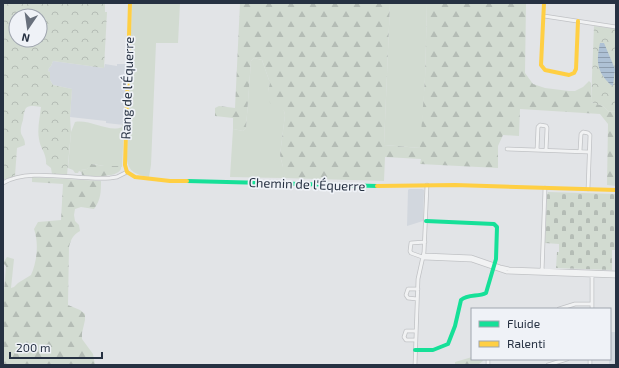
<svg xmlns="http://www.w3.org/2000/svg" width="619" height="368" font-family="'Exo 2',sans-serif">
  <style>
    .built { fill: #d2d7de }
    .grass { fill: #d2dbd1 }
    .forest { fill: url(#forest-firs) }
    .cemetery { fill: url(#cemetery-stones) }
    .park { fill: url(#park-crowns); fill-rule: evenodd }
    .water { fill: url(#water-rules) }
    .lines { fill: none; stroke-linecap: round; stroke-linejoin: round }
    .street-casing { stroke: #c0c2c5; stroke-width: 4.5 }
    .street { stroke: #f1f2f3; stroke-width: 3 }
    .fast { stroke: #16e098; stroke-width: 4 }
    .slow { stroke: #ffcf43; stroke-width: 4 }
    .labels { text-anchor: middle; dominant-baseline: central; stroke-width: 3.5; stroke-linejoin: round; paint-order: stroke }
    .street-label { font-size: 13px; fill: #263142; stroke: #eff2f7 }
  </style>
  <defs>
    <pattern id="forest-firs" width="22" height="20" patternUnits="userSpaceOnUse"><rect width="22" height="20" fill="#d2dbd1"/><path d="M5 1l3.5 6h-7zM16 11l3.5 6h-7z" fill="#b4bcb5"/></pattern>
    <pattern id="cemetery-stones" width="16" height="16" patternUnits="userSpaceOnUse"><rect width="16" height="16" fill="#d2dbd1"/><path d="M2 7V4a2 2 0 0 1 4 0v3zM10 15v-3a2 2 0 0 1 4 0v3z" fill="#b4bcb5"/></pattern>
    <pattern id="park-crowns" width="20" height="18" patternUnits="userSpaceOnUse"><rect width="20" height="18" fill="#d2dbd1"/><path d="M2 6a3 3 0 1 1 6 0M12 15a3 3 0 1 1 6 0" fill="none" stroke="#b4bcb5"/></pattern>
    <pattern id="water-rules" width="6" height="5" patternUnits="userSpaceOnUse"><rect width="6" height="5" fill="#aec1d5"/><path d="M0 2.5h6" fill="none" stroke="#8d9dae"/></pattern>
  </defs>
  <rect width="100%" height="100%" fill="#e2e4e7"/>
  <!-- built -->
  <path class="built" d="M 53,61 L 104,68 L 105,64 L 117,66 L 117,64 L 126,64 L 124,125 L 106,123 L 106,121 L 70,117 L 72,89 L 53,85 L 50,80 L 50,72 L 48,71 L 49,68 L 51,66 Z
    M 409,189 L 422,189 L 424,190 L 423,221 L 407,226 L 408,190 Z
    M 611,332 L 616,332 L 616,365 L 609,365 Z"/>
  <!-- grass -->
  <path class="grass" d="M 132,3 L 180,3 L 178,43 L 156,43 L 151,165 L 149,177 C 137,175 128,172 127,159 Z
    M 390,3 L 427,3 L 425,78 L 421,148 L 384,145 Z
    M 254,58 L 262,60 L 270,83 L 268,91 L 284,111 L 285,115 L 280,155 L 283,167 L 283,178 L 230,177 L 233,129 L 243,131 L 246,128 L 251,61 Z
    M 75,122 C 90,119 109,133 122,127 L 122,124 L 124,125 L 122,167 L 104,166 L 93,164 L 87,169 L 81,170 L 81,172 L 79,171 L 78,173 L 75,173 L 73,170 L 68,168 L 71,132 Z"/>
  <!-- forest -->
  <path class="forest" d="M 240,3 L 390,3 L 384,145 L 420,148 L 425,78 L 427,3 L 526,3 L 525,73 L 533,84 L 545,88 L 569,91 L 575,91 L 583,87 L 589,81 L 591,83 L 591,102 L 603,106 L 609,112 L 616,111 L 616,186 L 607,185 L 608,124 L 600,114 L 520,109 L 519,136 L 503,135 L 498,146 L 498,168 L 420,164 L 421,159 L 385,157 L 384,181 L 283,178 L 283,167 L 280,155 L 285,115 L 284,111 L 270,103 L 268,91 L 270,83 L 262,60 L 254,58 L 251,61 L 246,128 L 243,131 L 233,129 L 233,118 L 215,116 L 215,108 L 219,106 L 235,108 Z
    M 91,164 L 104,166 L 121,166 C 124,178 90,177 82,175 L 81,170 L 87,169 Z
    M 32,177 L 101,181 C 101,191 101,200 94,209 L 81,207 L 75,209 L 74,215 L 75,221 L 79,225 L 80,231 C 73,235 71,239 69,247 L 68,305 L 80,310 L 85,314 L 85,320 L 82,333 L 82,339 L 93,354 L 95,365 L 3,365 L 3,304 L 6,266 L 3,263 L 7,257 L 14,259 L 11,288 L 14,287 L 18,283 L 31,275 C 37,262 39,243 34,229 L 38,222 L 61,220 L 63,184 L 32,182 Z
    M 472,357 L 472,359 L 482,359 L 483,361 L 479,364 L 481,365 L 455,365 L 455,362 Z"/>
  <!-- cemetery -->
  <path class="cemetery" d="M 548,192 L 616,194 L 616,250 L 612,250 L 612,270 L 556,268 L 557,252 L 559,252 L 559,244 L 545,243 L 547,195 Z"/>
  <!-- park -->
  <path class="park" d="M 3,3 L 105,3 L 105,12 L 107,12 L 104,68 L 53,61 L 51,66 L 49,68 L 48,71 L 50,72 L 50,80 L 53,85 L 72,89 L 70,117 L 71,132 L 67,175 L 52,174 L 51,168 L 46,164 C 47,154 40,148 39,139 C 37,129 40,117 41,107 C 26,105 25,105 23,120 C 22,123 20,129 21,133 C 22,137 25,138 25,145 L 17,148 L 15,176 L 3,180 ZM 16,16 L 40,16 L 40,40 L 16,40 Z
    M 594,26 L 616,29 L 616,111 L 609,112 L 603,106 L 591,102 Z"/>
  <!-- water -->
  <path class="water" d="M 600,43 L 604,43 L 615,69 L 613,86 C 610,85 609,83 606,80 C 596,68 597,58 600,43 Z"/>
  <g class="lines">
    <defs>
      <path id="street" d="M 544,16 L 616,27
        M 507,149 L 589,152
        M 537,150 L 538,127 L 540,125 L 546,126 L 547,128 L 546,150
        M 580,151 L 581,134 L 583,132 L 588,133 L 590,135 L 588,189
        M 3,183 C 29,167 79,181 110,178 L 117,177 L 127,172
        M 425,242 L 411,243 L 410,251 L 411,253 L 425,258 L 472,260 L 507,272 L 616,276
        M 424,255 L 471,257 L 500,267 L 509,269 L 616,273
        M 542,272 L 545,188
        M 417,299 L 408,298 L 406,295 L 408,289 L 418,289
        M 559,309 L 575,304 L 592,304
        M 592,309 L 592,274
        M 415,340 L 406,340 L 404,337 L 406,331 L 416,331
        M 415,365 L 418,279 L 424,252 L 427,185
        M 488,365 L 488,359
        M 548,365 L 567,359
        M 590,365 L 590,359"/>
    </defs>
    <!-- street casing -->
    <use href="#street" class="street-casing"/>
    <!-- street -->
    <use href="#street" class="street"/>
    <!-- fast -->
    <path class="fast" d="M 187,181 L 377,186
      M 415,350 L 433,350 L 448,344 L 455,326 L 461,300 C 468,294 478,297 486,293 L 496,259 L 497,227 L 494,224 L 426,221"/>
    <!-- slow -->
    <path class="slow" d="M 130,3 L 125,165 L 127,172 L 135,177 L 170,181 L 187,181
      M 544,3 L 541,65 L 545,70 L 569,75 L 574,73 L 576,69 L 578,21
      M 377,186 L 455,185 L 616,190"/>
  </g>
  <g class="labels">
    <!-- street labels -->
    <g class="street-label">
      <text transform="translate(127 88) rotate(-88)">Rang de l'Équerre</text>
      <text transform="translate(307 184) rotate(2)">Chemin de l'Équerre</text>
    </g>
  </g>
  <!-- border -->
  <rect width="619" height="368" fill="none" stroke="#263142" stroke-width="8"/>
  <!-- legend -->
  <rect x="471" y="308" width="140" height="52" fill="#eff2f7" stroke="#9fa5af"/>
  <rect x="479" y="321" width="20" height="6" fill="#16e098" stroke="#9fa5af"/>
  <text x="507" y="328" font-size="12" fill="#263142">Fluide</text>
  <rect x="479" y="341" width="20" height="6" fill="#ffcf43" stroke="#9fa5af"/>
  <text x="507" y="348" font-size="12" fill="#263142">Ralenti</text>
  <!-- north arrow -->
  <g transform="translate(28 28) rotate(193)"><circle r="19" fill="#eff2f7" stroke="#9fa5af"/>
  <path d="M0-3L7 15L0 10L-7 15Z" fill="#68707c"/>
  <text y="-6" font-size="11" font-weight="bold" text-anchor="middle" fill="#263142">N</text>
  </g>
  <!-- scale -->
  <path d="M10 352v6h92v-6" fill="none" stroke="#263142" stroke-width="2"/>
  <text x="16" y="352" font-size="12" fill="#263142" stroke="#eff2f7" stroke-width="3" paint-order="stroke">200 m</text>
</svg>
